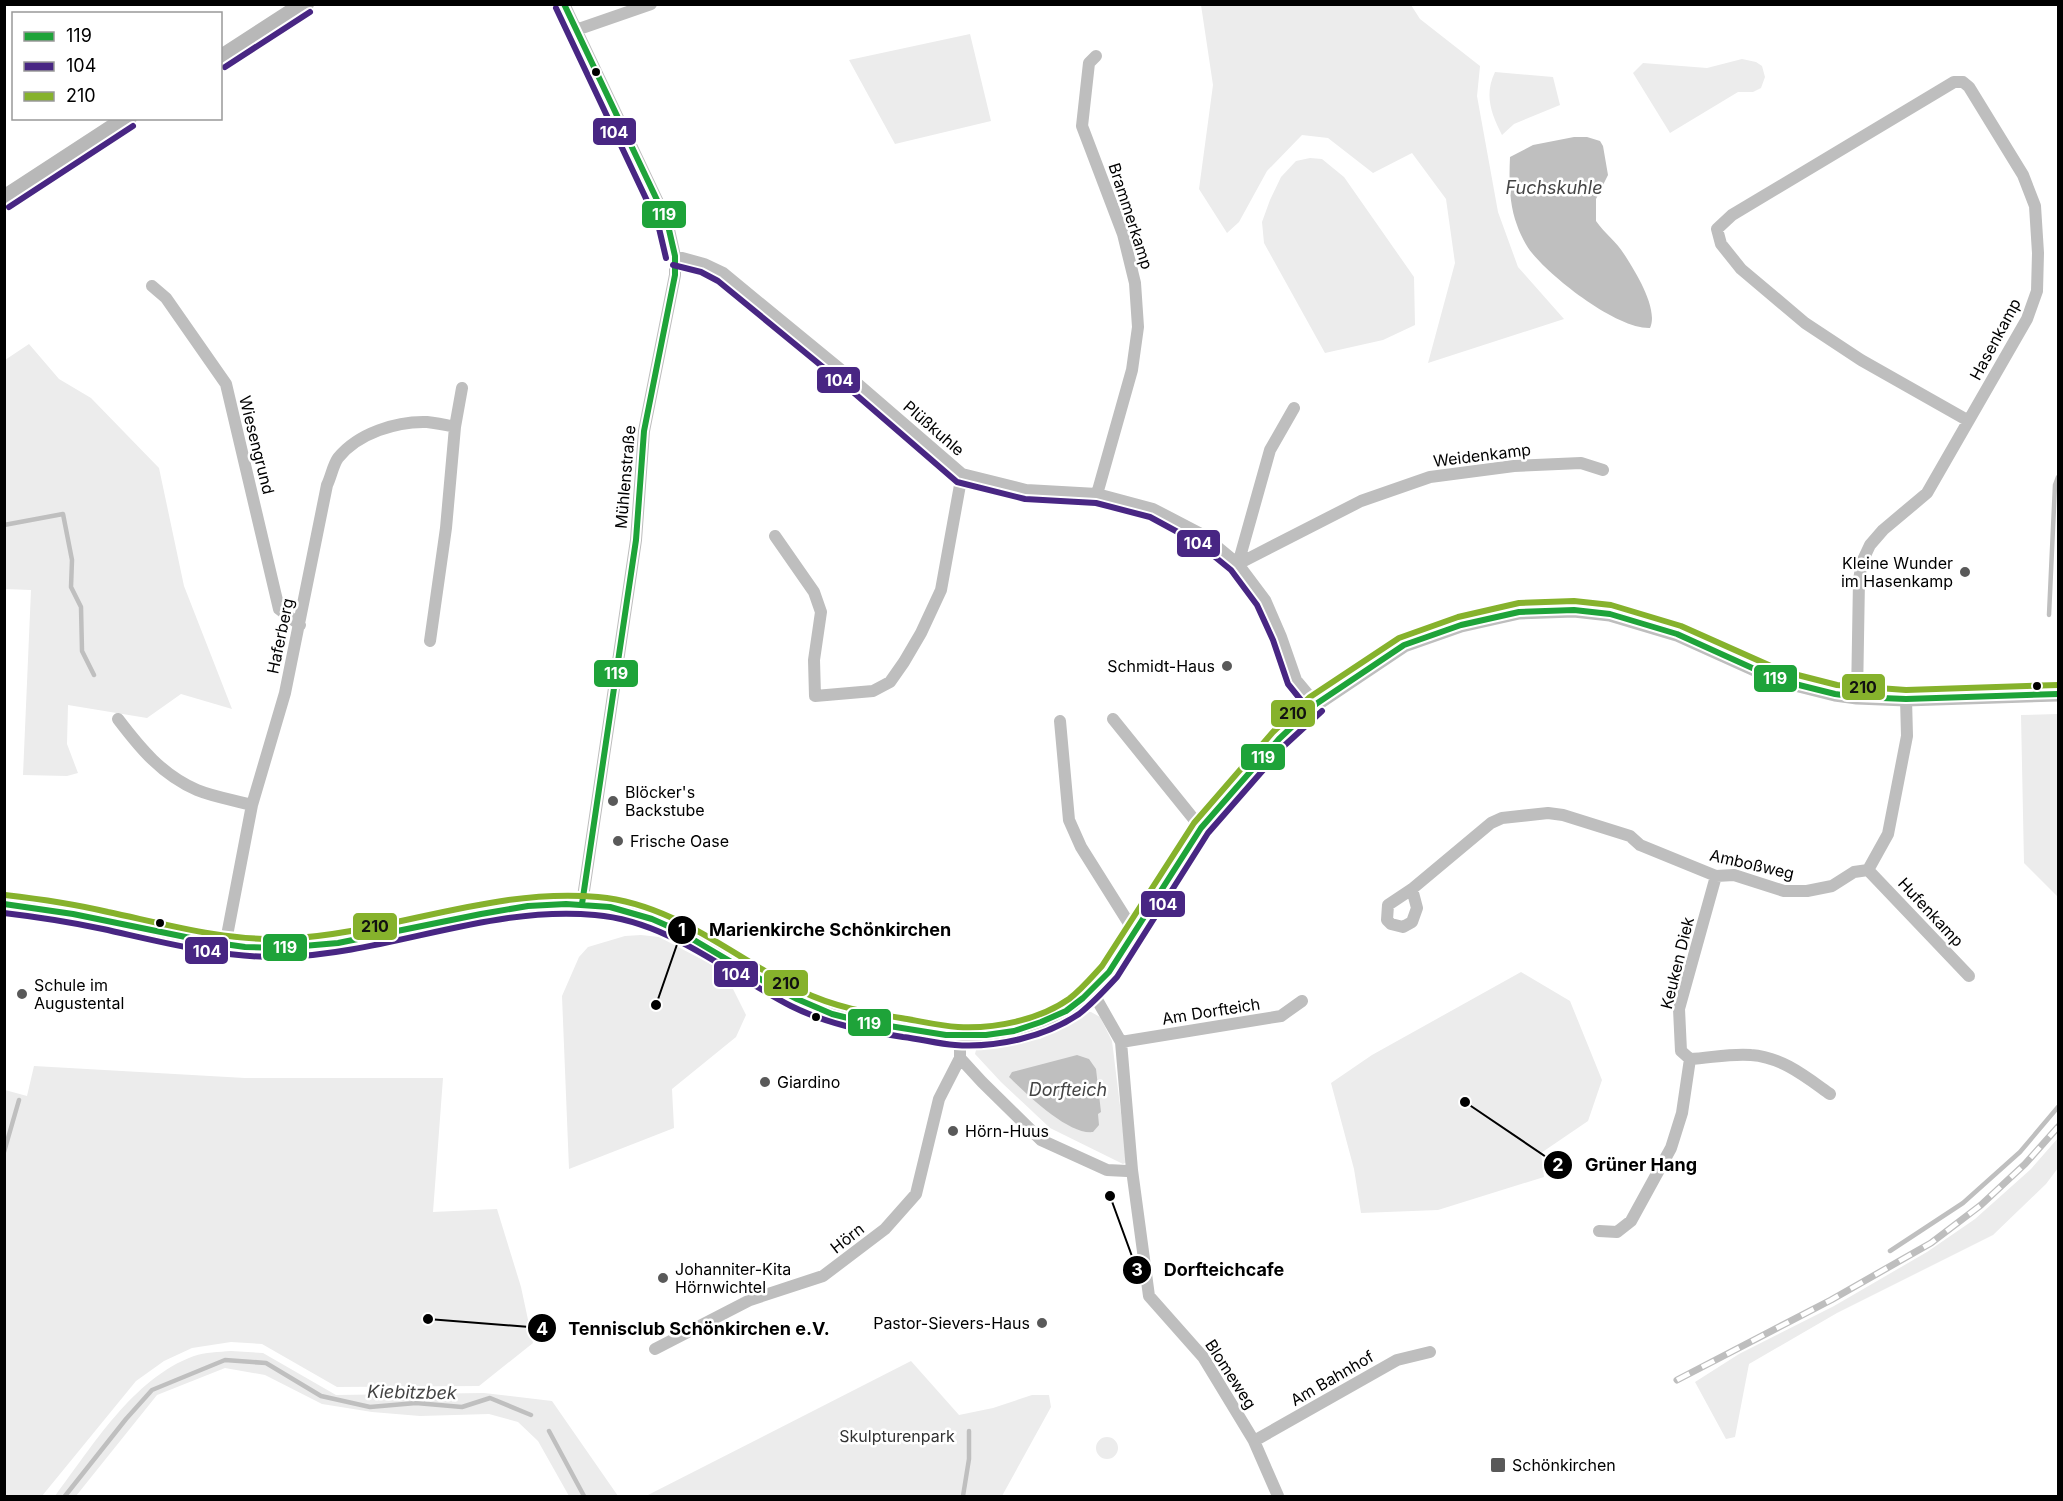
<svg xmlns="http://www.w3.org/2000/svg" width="2063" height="1501" font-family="Inter,sans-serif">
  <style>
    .green { fill: #ececec }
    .water { fill: #bfbfbf }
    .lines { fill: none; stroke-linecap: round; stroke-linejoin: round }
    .stream { stroke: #bfbfbf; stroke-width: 4.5 }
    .minor { stroke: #bebebe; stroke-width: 12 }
    .tertiary { stroke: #bebebe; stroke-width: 15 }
    .secondary { stroke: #b8b8b8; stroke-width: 18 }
    .rail-casing { stroke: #bebebe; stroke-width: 7 }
    .rail { stroke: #fff; stroke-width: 4.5; stroke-dasharray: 14; stroke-linecap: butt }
    .bus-1-casing { stroke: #fff; stroke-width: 10 }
    .bus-2-casing { stroke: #fff; stroke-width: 10 }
    .bus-3-casing { stroke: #fff; stroke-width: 10 }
    .bus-1 { stroke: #1ea339; stroke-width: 6 }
    .bus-2 { stroke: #482683; stroke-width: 6 }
    .bus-3 { stroke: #86b22c; stroke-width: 6 }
    .bus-dot { fill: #000; stroke: #fff; stroke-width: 2 }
    .poi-dot { fill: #595959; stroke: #fff; stroke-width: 2 }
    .labels { text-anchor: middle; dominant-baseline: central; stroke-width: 5; stroke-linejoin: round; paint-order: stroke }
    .street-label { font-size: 16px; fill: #000; stroke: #fff }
    .poi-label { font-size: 16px; fill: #000; stroke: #fff; text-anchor: start }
    .park-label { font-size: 16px; fill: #333; stroke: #fff }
    .water-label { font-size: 18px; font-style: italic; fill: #444; stroke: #fff }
    .leader { fill: none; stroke: #000; stroke-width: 2 }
    .callout-dot { fill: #000; stroke: #fff; stroke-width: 2 }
    .mark-label { font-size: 18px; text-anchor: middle; font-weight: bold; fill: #fff }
    .callout-label { font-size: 18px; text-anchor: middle; font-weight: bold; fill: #000; stroke: #fff; stroke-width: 5; stroke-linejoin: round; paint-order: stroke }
    .line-badge { stroke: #fff; stroke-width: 2 }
    .badge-label { font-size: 16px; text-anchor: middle; font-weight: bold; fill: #fff }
    .pale-badge-label { font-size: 16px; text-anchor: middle; font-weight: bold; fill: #111 }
  </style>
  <rect width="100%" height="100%" fill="#fff"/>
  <!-- green -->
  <path class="green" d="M 1201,5 L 1411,5 L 1420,19 L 1480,66 L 1477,96 L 1498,212 L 1518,267 L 1564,319 L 1428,363 L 1455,263 L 1446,199 L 1412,153 L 1373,173 L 1328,138 L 1302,135 L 1267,171 L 1239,222 L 1227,233 L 1199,189 L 1213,85 Z
    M 970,34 L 991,121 L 895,144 L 849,60 Z
    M 1742,59 L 1756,62 L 1762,66 L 1765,77 L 1761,88 L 1753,92 L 1738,92 L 1670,133 L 1633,73 L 1643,63 L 1707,68 Z
    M 1495,72 L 1553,77 L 1560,105 L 1514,124 L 1502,135 C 1491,113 1484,95 1495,72 Z
    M 1310,158 L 1322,159 L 1344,177 L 1414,277 L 1415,325 L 1383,340 L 1325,353 L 1264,243 L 1262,222 L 1270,200 L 1281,177 L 1296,161 Z
    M 29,344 L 59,379 L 91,398 L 159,468 L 184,586 L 232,709 L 181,694 L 147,718 L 68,705 L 67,744 L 78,773 L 67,776 L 23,775 L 31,590 L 5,589 L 5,360 Z
    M 2058,714 L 2058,897 L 2024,863 L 2021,715 Z
    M 641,935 L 659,937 L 724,971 L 746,1015 L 736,1037 L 672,1089 L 674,1128 L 569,1169 L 562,996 L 579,957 L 588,947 L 625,936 Z
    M 1521,972 L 1570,1001 L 1602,1080 L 1588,1121 L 1541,1153 L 1544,1177 L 1438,1210 L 1361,1213 L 1354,1169 L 1331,1083 L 1372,1055 Z
    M 1084,1012 L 1091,1012 L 1100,1017 L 1112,1041 L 1127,1162 L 1123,1164 L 1050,1128 L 1001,1082 L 975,1054 L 976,1050 L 1000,1048 L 1035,1037 L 1040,1039 L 1078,1020 L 1078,1015 Z
    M 34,1066 L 245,1078 L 443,1078 L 433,1212 L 497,1209 L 521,1287 L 533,1343 L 479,1386 L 337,1387 L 262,1344 L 231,1342 L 192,1348 L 164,1361 L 136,1381 L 42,1496 L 5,1496 L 5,1090 L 27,1096 Z
    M 2058,1138 L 2058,1168 L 2046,1184 L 1993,1235 L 1837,1313 L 1749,1364 L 1735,1437 L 1726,1439 L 1695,1382 L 1739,1354 L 1834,1306 L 1927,1252 L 1975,1219 L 2031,1169 Z
    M 231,1351 L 263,1353 L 336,1395 L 484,1393 L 552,1401 L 618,1496 L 569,1496 L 538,1441 L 518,1422 L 489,1414 L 420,1416 L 372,1412 L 322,1404 L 265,1375 L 225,1368 L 157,1395 L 76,1496 L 55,1496 C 92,1447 133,1378 194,1356 C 205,1352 219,1352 231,1351 Z
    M 911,1361 L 959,1415 L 993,1408 L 1032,1395 L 1049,1395 L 1051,1407 L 1002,1496 L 646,1496 Z
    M1096 1448a11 11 0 1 1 22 0a11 11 0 1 1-22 0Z"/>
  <!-- water -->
  <path class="water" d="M 1574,137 L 1587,137 L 1600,141 L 1603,146 L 1608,175 L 1596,199 L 1596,221 C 1604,233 1617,242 1624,254 C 1635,271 1659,309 1650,328 C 1617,329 1553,279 1532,253 C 1526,246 1520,234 1517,225 C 1509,204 1509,179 1510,157 L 1533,145 Z
    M 1077,1055 L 1089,1059 L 1096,1069 L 1101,1112 L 1098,1114 L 1099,1125 L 1093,1132 C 1068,1135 1026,1093 1009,1077 L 1012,1072 Z"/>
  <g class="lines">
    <!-- stream -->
    <path class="stream" d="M 4,525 L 63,514 L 72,560 L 71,587 L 81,607 L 82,651 L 94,675
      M 2049,615 L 2055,485 L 2058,477
      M 4,1152 L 19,1100
      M 1890,1251 L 1963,1203 L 2020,1152 L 2058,1107
      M 549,1431 L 584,1496
      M 65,1496 L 126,1419 L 152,1390 L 225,1360 L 266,1363 L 321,1396 L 370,1407 L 416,1403 L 462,1407 L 490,1398 L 531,1415
      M 963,1496 L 969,1459 L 969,1431"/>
    <!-- minor -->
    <path class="minor" d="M 564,4 L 667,221 L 675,256 L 675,275 L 644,431 L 636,540 L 582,904
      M 576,30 L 651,4
      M 1096,56 L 1089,63 L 1082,126 L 1123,234 L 1135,283 L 1138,327 L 1132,370 L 1097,494
      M 675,256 L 704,264 L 723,273 L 852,379 L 962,474 L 1026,490 L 1097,494 L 1153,509 L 1203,535 L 1238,564 L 1265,600 L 1281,637 L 1296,680 L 1316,704
      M 152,286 L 166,298 L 226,384 L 279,609 L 300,625
      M 775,536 L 814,592 L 821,612 L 814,660 L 815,696 L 873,691 L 890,682 L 904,662 L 921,633 L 941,590 L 962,474
      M 1238,564 L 1361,501 L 1430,477 L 1514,466 L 1581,463 L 1603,470
      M 1238,564 L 1270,450 L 1294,408
      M 430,641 L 446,528 L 455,427 L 462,388
      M 1857,697 L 1859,580 L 1862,562 L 1870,545 L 1883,530 L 1927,493 L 2027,319 L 2037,291 L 2038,253 L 2035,206 L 2023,175 L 1969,87 L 1963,82 L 1954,82 L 1732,215 L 1717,229 L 1721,244 L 1741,269 L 1805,323 L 1861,360 L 1967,420
      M 118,719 C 140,748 162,775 197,790 C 214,797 234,800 252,805
      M 1113,719 L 1201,828
      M 1060,721 L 1069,820 L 1081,847 L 1135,933
      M 1868,870 L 1969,976
      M 1412,889 L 1417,908 L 1412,922 L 1403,927 L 1391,924 L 1387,920 L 1388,905 L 1412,889 L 1491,823 L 1502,818 L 1548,813 L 1563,815 L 1630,836 L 1640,845 L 1716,876 L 1734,875 L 1784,891 L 1807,891 L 1832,886 L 1854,872 L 1868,870 L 1888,834 L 1907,736 L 1906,699
      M 225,946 L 252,805 L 285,693 L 327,485 C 331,477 333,465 338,458 C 358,433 397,421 427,422 C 437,423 446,425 455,427
      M 1092,991 L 1121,1042 L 1132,1170 L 1149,1296 L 1203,1357 L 1254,1441 L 1278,1496
      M 960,1036 L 960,1058 L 982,1082 L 1041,1140 L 1107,1170 L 1127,1171
      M 1121,1042 L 1281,1016 L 1302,1001
      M 1690,1059 C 1710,1058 1732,1053 1751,1055 C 1782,1057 1806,1077 1830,1094
      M 1599,1231 L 1617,1232 L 1631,1221 L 1671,1148 L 1682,1113 L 1690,1059 L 1681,1051 L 1679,1009 L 1716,876
      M 655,1349 L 750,1300 L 823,1276 L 885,1229 L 916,1194 L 939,1099 L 960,1058
      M 1254,1441 L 1397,1360 L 1430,1352"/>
    <!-- tertiary -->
    <path class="tertiary" d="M 4,904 C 98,910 185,949 280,948 C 358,947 433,919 509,909 C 535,905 559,902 585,905 C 598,906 612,907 625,910 C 698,929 753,983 822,1010 C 849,1021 879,1024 907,1028 C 924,1031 942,1035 959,1036 C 995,1038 1034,1028 1066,1011 C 1082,1002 1096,986 1109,972 L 1201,828 L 1279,739 L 1316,704 L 1404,645 L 1461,625 L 1519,612 L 1574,610 L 1610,614 L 1677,634 L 1779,680 L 1835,694 L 1857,697 L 1906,699 L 2058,694"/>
    <!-- secondary -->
    <path class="secondary" d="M 220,59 L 305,4
      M 4,199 L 128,118"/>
    <defs>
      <path id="rail" d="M 1677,1380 L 1831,1300 L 1931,1243 L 1981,1205 L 2025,1164 L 2058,1127"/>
    </defs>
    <!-- rail casing -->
    <use href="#rail" class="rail-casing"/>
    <!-- rail -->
    <use href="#rail" class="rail"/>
    <defs>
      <path id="bus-1" d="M 564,4 L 667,221 L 675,256 L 675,275 L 644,431 L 636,540 L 582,904
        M 4,904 L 73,914 L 210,942 L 245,947 L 280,948 L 338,943 L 481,914 L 528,906 L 566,904 L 610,907 L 652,919 L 677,930 L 772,986 L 797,999 L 832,1014 L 864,1022 L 946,1035 L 986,1035 L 1014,1031 L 1041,1022 L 1066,1011 L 1083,998 L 1109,972 L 1201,828 L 1279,739 L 1316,704 L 1404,645 L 1461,625 L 1519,612 L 1574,610 L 1610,614 L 1677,634 L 1779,680 L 1835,694 L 1857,697 L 1906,699 L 2058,694"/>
      <path id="bus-2" d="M 556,8 L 658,224 L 666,258
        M 225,67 L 310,12
        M 9,207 L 133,126
        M 673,265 L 701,272 L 718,281 L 846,386 L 957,482 L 1025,499 L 1096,503 L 1150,517 L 1198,543 L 1231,570 L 1257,605 L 1273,640 L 1288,684 L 1309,710
        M 4,913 C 38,917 70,922 103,929 C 162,942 221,958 282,957 C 388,954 489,905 595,915 C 669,921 727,973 791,1006 C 827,1024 864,1031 903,1037 C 921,1039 938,1044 955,1045 C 996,1048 1045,1037 1079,1014 C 1093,1003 1105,990 1117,977 L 1208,833 L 1285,745 L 1322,711"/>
      <path id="bus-3" d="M 5,895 C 40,899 74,904 108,912 C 165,924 225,941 284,939 C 390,934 491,887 598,897 C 676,904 734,958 801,991 C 836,1008 870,1013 907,1019 C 924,1022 941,1026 958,1027 C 995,1029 1039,1020 1069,999 C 1081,990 1091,978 1102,966 L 1194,823 L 1273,732 L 1310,697 L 1399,638 L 1458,617 L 1519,603 L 1574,601 L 1611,605 L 1681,626 L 1782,671 L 1837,685 L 1906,690 L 2058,685"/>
    </defs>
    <!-- bus-1 casing -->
    <use href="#bus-1" class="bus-1-casing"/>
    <!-- bus-2 casing -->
    <use href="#bus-2" class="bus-2-casing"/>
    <!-- bus-3 casing -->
    <use href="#bus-3" class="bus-3-casing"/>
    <!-- bus-1 -->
    <use href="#bus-1" class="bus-1"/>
    <!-- bus-2 -->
    <use href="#bus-2" class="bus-2"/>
    <!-- bus-3 -->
    <use href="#bus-3" class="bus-3"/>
  </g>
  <!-- markers -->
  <g class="bus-dot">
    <circle cx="596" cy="72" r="5"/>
    <circle cx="2037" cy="686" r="5"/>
    <circle cx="160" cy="923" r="5"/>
    <circle cx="816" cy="1017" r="5"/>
  </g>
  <g class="poi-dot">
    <circle cx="1965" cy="572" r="6"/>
    <circle cx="1227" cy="666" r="6"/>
    <circle cx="613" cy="801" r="6"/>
    <circle cx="618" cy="841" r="6"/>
    <circle cx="22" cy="994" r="6"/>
    <circle cx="765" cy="1082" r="6"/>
    <circle cx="953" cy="1131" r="6"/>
    <circle cx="663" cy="1278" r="6"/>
    <circle cx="1042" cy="1323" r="6"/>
    <rect x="1490" y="1457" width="16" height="16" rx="3"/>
  </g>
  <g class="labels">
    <!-- street labels -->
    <g class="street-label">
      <text transform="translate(1131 216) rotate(72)">Brammerkamp</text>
      <text transform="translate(1995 339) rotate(-62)">Hasenkamp</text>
      <text transform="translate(934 428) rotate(41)">Plüßkuhle</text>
      <text transform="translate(257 445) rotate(76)">Wiesengrund</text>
      <text transform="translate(1482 455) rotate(-7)">Weidenkamp</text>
      <text transform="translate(625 477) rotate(-85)">Mühlenstraße</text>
      <text transform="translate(280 636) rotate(-78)">Haferberg</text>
      <text transform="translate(1752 864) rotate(13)">Amboßweg</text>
      <text transform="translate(1931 912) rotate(47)">Hufenkamp</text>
      <text transform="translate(1677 963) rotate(-76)">Keuken Diek</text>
      <text transform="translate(1211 1011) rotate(-9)">Am Dorfteich</text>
      <text transform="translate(847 1238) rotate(-38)">Hörn</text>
      <text transform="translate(1231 1374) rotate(57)">Blomeweg</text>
      <text transform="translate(1332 1378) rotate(-30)">Am Bahnhof</text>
    </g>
    <!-- poi labels -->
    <g class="poi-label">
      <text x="1953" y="563" text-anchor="end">Kleine Wunder<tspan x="1953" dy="18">im Hasenkamp</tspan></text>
      <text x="1215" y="666" text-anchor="end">Schmidt-Haus</text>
      <text x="625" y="792">Blöcker's<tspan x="625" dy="18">Backstube</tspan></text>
      <text x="630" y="841">Frische Oase</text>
      <text x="34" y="985">Schule im<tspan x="34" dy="18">Augustental</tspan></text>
      <text x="777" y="1082">Giardino</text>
      <text x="965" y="1131">Hörn-Huus</text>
      <text x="675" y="1269">Johanniter-Kita<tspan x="675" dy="18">Hörnwichtel</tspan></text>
      <text x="1030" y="1323" text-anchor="end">Pastor-Sievers-Haus</text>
      <text x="1512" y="1465">Schönkirchen</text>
    </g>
    <!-- park labels -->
    <g class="park-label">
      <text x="897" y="1436">Skulpturenpark</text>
    </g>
    <!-- water labels -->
    <g class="water-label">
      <text x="1554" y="187">Fuchskuhle</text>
      <text x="1068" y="1089">Dorfteich</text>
      <text transform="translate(412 1392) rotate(1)">Kiebitzbek</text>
    </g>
  </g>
  <!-- callouts -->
  <path class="leader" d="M656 1005L682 930M1465 1102L1558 1165M1110 1196L1137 1270M428 1319L542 1328"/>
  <g class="callout-dot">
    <circle cx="656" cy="1005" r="6"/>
    <circle cx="1465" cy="1102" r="6"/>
    <circle cx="1110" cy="1196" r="6"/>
    <circle cx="428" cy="1319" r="6"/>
    <circle cx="682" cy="930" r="15"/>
    <circle cx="1558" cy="1165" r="15"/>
    <circle cx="1137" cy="1270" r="15"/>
    <circle cx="542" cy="1328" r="15"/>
  </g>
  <g class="mark-label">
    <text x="682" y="936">1</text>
    <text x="1558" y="1171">2</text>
    <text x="1137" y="1276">3</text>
    <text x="542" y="1335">4</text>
  </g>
  <g class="callout-label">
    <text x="830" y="936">Marienkirche Schönkirchen</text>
    <text x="1641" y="1171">Grüner Hang</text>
    <text x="1224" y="1276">Dorfteichcafe</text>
    <text x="699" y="1335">Tennisclub Schönkirchen e.V.</text>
  </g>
  <g class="line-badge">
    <rect x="592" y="117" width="45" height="29" rx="6" fill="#482683"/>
    <rect x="641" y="200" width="46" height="29" rx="6" fill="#1ea339"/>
    <rect x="816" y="366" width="45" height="28" rx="6" fill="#482683"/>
    <rect x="1176" y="529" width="45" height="29" rx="6" fill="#482683"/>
    <rect x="593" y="659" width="46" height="29" rx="6" fill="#1ea339"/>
    <rect x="1753" y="664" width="45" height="29" rx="6" fill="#1ea339"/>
    <rect x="1841" y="673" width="45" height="28" rx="6" fill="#86b22c"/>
    <rect x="1270" y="699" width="46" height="29" rx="6" fill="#86b22c"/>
    <rect x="1240" y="743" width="46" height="28" rx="6" fill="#1ea339"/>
    <rect x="1140" y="890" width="46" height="28" rx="6" fill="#482683"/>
    <rect x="352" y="912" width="46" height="29" rx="6" fill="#86b22c"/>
    <rect x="262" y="933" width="46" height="29" rx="6" fill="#1ea339"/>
    <rect x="184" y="936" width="45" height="29" rx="6" fill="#482683"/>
    <rect x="713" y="960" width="46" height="28" rx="6" fill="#482683"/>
    <rect x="763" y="969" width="46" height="28" rx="6" fill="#86b22c"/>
    <rect x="847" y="1008" width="45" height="29" rx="6" fill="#1ea339"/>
  </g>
  <g class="badge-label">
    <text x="614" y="138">104</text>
    <text x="664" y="220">119</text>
    <text x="839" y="386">104</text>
    <text x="1198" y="549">104</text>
    <text x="616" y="679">119</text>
    <text x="1775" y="684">119</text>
    <text x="1263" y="763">119</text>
    <text x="1163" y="910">104</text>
    <text x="285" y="953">119</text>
    <text x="207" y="957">104</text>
    <text x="736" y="980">104</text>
    <text x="869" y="1029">119</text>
  </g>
  <g class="pale-badge-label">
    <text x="1863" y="693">210</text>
    <text x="1293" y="719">210</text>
    <text x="375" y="932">210</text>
    <text x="786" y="989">210</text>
  </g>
  <!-- border -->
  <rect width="2063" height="1501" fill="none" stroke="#000000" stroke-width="12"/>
  <!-- legend -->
  <rect x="12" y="12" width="210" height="108" fill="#ffffff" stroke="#999999" stroke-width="1.5"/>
  <rect x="24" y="32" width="30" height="9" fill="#1ea339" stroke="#999999" stroke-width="1.5"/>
  <text x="66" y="42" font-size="18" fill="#000000">119</text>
  <rect x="24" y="62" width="30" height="9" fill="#482683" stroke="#999999" stroke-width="1.5"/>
  <text x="66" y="72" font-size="18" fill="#000000">104</text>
  <rect x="24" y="92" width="30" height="9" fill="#86b22c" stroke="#999999" stroke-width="1.5"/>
  <text x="66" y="102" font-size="18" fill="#000000">210</text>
</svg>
